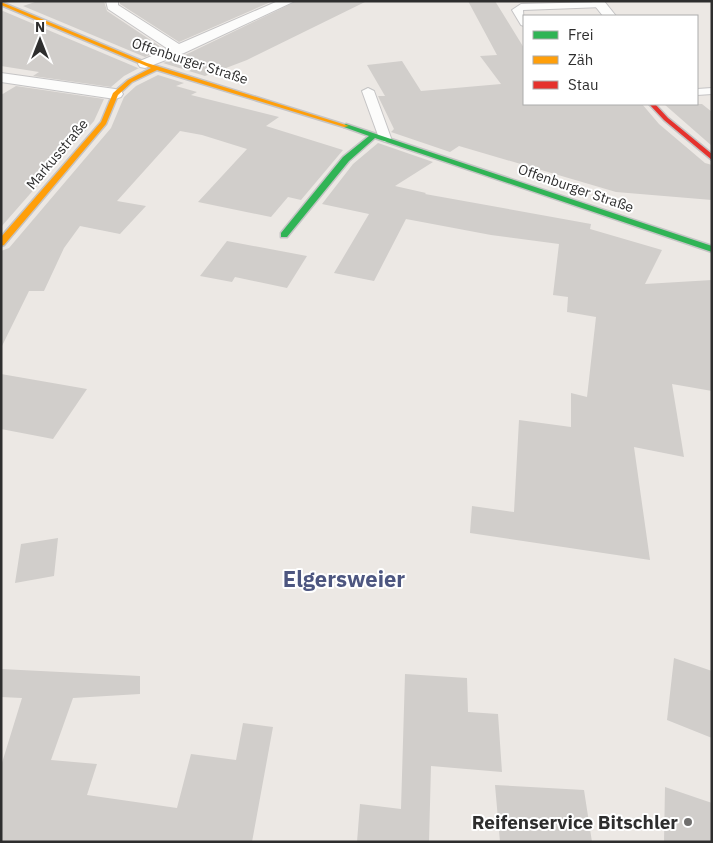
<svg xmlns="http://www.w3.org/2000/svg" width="713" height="843" font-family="'IBM Plex Sans',sans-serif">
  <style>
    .building { fill: #d1cecb }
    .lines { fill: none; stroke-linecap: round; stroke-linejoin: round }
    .lane-casing { stroke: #c5c4c5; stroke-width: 2 }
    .street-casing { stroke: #c5c4c5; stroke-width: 2 }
    .fast-casing { stroke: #c5c4c5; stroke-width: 3 }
    .slow-casing { stroke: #c5c4c5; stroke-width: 3 }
    .jam-casing { stroke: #c5c4c5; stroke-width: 3 }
    .lane { fill: #fcfcfb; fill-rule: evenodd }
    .street { fill: #fcfcfb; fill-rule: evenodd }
    .fast { fill: #30b455; fill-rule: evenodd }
    .slow { fill: #ff9f0a; fill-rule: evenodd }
    .jam { fill: #e5322d; fill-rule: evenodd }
    .poi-dot { fill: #706f6e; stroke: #fff; stroke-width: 2 }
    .labels { text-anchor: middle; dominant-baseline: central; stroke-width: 4; stroke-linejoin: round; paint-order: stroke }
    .far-street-label { font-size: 14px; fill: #2e2e2e; stroke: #fff }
    .near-poi-label { font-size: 19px; font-weight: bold; fill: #2e2e2e; stroke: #fff; text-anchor: end }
    .near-quarter-label { font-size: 22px; font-weight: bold; fill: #4d5680; stroke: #fff }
  </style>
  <rect width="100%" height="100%" fill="#ece8e4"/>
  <!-- building -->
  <path class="building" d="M 38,1 L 104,1 L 107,11 L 164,49 L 145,57 L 23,6 Z
    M 120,1 L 273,1 L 179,42 L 120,4 Z
    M 297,1 L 367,1 L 247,60 L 205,76 L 163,63 L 185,55 Z
    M 468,1 L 495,1 L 524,48 L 524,104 L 642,104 L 659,124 L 705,163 L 712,165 L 712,200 L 616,192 L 459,146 L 450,152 L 391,132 L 394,129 L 378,96 L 385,96 L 367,65 L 402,61 L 421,91 L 501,84 L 480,56 L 497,55 Z
    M 3,11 L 138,68 L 139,68 L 124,76 L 111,87 L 33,76 L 39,72 L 1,66 L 1,12 Z
    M 158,75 L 184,83 L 176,86 L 197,92 L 191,95 L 279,117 L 266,126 L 343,150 L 301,200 L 288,197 L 271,217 L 198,202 L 247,149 L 202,135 L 180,131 L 117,201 L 146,206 L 120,234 L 80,226 L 64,248 L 44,291 L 29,291 L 1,348 L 1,251 L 9,248 L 111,128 L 124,97 L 136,86 Z
    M 16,86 L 104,99 L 94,121 L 1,227 L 1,95 Z
    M 664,104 L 702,104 L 712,112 L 712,146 Z
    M 378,143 L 433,162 L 395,186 L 426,193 L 425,194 L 591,224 L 590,229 L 662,250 L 645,284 L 712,280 L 712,391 L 672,384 L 684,457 L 634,447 L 650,560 L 470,533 L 472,506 L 514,512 L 519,420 L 571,427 L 571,393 L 587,397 L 596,317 L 567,312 L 568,297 L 553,295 L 559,244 L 491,235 L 406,219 L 374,281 L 334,273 L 369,214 L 322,204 L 353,164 Z
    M 227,241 L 307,256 L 287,288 L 235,277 L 232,282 L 200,276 Z
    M 1,374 L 87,389 L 53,439 L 1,429 Z
    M 58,538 L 54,576 L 15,583 L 21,544 Z
    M 674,658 L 712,671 L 712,738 L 667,720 Z
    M 1,669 L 140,676 L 140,694 L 73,698 L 51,760 L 97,764 L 87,795 L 177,808 L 191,754 L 236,760 L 243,723 L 273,727 L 252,842 L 1,842 L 1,766 L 22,698 L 1,697 Z
    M 405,674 L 467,678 L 468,712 L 498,714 L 502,772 L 431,766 L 429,842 L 357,842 L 360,804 L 401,809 Z
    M 495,785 L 584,790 L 592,842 L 500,842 Z
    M 665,787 L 712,803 L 712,842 L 664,842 Z"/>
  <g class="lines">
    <defs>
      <path id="lane" d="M 600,2 L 605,5 L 603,7 L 523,10 L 524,26 L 521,25 L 512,10 L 521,4 Z
        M 368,88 L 374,91 L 391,138 L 389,141 L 385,142 L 379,138 L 362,91 Z
        M 712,88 L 712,94 L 697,95 L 697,89 Z"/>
      <path id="street" d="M 106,1 L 118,1 L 118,5 L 179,44 L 278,1 L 295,1 L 184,53 L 145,68 L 140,67 L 138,64 L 140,61 L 168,49 L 108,9 Z
        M 591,1 L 604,1 L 616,16 L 603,16 Z
        M 1,73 L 115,89 L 121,91 L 123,94 L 121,97 L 115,99 L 1,82 Z"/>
      <path id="fast" d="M 346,124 L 712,246 L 712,252 L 375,138 L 349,161 L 287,237 L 281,237 L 281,233 L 343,157 L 369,136 L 344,127 L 344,125 Z"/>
      <path id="slow" d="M 1,2 L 147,63 L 349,126 L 344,127 L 157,70 L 132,82 L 118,95 L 106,124 L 4,245 L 1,246 L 1,237 L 101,122 L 113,93 L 128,80 L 151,68 L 1,5 Z"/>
      <path id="jam" d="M 649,104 L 655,104 L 668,118 L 712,154 L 712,160 L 664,120 Z"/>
    </defs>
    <!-- lane casing -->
    <use href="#lane" class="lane-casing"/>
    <!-- street casing -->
    <use href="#street" class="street-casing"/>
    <!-- fast casing -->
    <use href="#fast" class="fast-casing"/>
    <!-- slow casing -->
    <use href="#slow" class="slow-casing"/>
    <!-- jam casing -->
    <use href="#jam" class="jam-casing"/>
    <!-- lane -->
    <use href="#lane" class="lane"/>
    <!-- street -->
    <use href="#street" class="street"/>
    <!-- fast -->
    <use href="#fast" class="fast"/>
    <!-- slow -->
    <use href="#slow" class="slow"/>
    <!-- jam -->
    <use href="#jam" class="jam"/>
  </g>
  <!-- markers -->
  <circle class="poi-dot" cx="688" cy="822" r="5"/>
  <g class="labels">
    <!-- far-street labels -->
    <g class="far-street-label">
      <text transform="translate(190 61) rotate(18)">Offenburger Straße</text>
      <text transform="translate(57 154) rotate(-50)">Markusstraße</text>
      <text transform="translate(576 188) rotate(19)">Offenburger Straße</text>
    </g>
    <!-- near-poi labels -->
    <g class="near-poi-label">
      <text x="678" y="822">Reifenservice Bitschler</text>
    </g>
    <!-- near-quarter labels -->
    <g class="near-quarter-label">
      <text x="344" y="578">Elgersweier</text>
    </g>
  </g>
  <!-- border -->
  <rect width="713" height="843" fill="none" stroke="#2e2e2e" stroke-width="5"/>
  <!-- legend -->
  <rect x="523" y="15" width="175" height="90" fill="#ffffff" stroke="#ababab"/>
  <rect x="533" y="31" width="25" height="8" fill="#30b455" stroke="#ababab"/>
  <text x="568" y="40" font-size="15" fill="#2e2e2e">Frei</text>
  <rect x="533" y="56" width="25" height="8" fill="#ff9f0a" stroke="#ababab"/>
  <text x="568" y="65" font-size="15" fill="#2e2e2e">Zäh</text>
  <rect x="533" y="81" width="25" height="8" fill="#e5322d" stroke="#ababab"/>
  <text x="568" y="90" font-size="15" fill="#2e2e2e">Stau</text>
  <!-- north arrow -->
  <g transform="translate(40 40)" stroke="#ffffff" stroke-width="4" paint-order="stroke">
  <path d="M0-4L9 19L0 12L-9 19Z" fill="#2e2e2e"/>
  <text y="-8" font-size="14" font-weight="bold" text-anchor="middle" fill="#2e2e2e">N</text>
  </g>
</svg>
